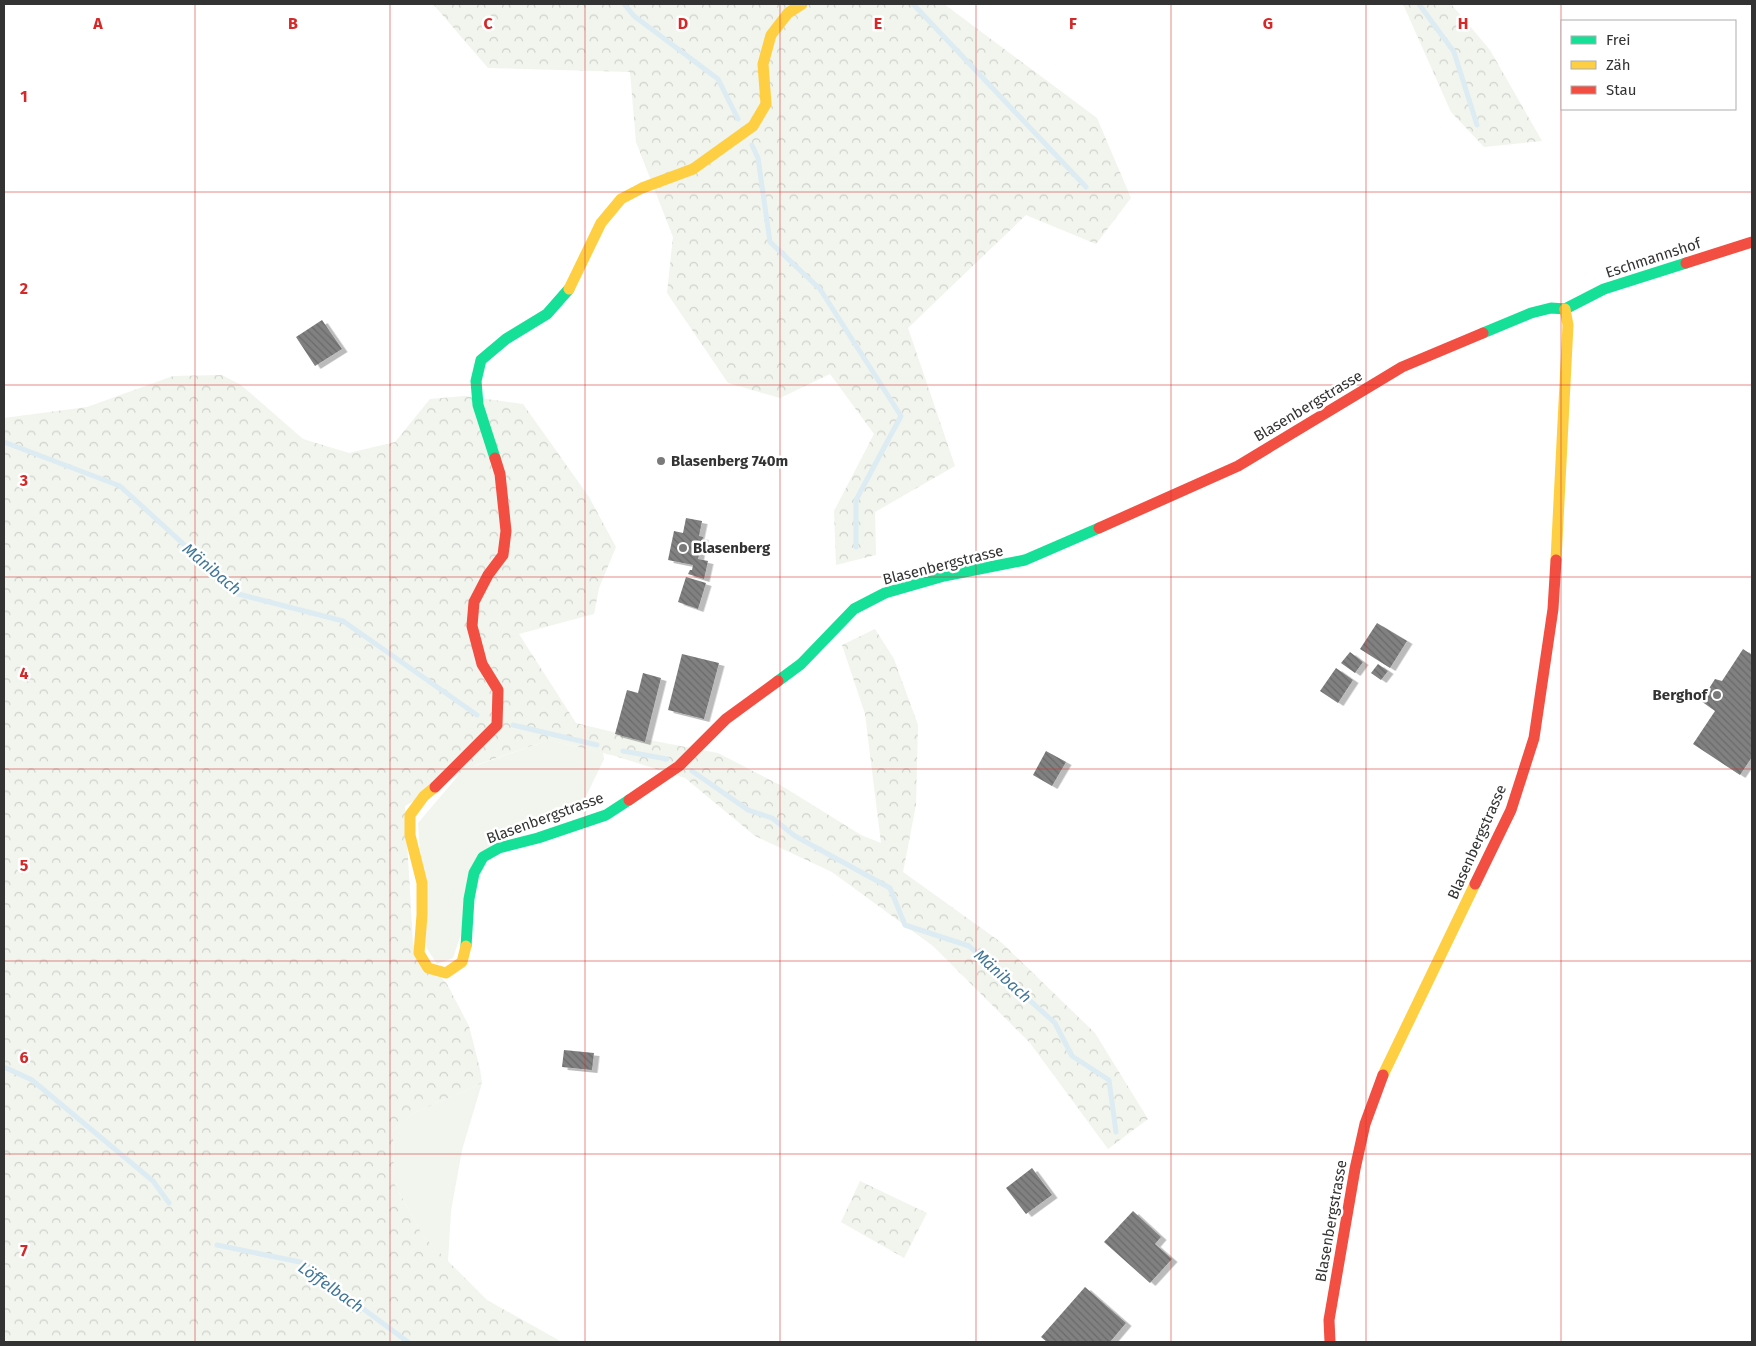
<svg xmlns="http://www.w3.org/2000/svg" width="1756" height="1346" font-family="'Fira Sans',sans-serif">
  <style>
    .grass { fill: #f1f5ed }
    .forest { fill: url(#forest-crowns) }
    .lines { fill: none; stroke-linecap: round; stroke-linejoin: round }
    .stream { stroke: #ddebf3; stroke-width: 5 }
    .building { fill: url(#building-back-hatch); filter: url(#shadow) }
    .fast { stroke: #16e098; stroke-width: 11 }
    .slow { stroke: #ffcf43; stroke-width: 11 }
    .jam { stroke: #f24e42; stroke-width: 11 }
    .grid { fill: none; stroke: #d62828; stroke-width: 1; stroke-opacity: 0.55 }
    .poi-dot { fill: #7a7a7a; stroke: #fff; stroke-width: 2 }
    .labels { text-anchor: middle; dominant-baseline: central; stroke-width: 5; stroke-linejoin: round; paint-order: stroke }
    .street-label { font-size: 15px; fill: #333; stroke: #fff }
    .poi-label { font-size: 15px; font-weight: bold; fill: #333; stroke: #fff; text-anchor: start }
    .water-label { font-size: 16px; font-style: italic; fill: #3f7597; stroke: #fff }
    .grid-label { font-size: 16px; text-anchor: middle; font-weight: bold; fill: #d62828; stroke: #fff; stroke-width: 5; stroke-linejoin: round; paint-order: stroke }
  </style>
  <defs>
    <pattern id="forest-crowns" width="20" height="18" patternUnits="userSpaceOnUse" patternTransform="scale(1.25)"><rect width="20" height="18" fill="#f1f5ed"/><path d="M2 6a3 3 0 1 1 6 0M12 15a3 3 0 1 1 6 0" fill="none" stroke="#cfd2cc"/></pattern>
    <pattern id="building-back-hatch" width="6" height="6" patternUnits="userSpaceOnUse" patternTransform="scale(1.25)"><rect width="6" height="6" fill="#818181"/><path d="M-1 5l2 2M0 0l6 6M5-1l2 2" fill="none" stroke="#6a6a6a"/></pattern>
    <filter id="shadow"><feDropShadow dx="5.5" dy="3" stdDeviation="0" flood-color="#0004"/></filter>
  </defs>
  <rect width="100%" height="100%" fill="#fff"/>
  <!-- grass -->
  <path class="grass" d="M 549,740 L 603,753 L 604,759 L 578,813 L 492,842 L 453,958 L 437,964 L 426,947 L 418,823 L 463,770 Z
    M 482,1083 L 462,1150 L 451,1211 L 448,1262 L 423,1236 L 394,1183 L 393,1131 L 412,1114 Z"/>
  <!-- forest -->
  <path class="forest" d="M 433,4 L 944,4 L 1097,118 L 1131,198 L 1096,244 L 1026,215 L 908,328 L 955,466 L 875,512 L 876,555 L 836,565 L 834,511 L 874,434 L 830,374 L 780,398 L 728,383 L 667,293 L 673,237 L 636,142 L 630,72 L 488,68 Z
    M 1403,4 L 1451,4 L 1490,50 L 1542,141 L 1484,147 L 1451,112 Z
    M 222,375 L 241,385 L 303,439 L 349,453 L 395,442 L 430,399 L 465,396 L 523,404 L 589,497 L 616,547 L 599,588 L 594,614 L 519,634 L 576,723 L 633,737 L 718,753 L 782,786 L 861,835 L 881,843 L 865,714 L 842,645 L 875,629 L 894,659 L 918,725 L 916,805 L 903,872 L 1002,943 L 1095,1033 L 1148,1119 L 1108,1149 L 1030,1043 L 933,946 L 832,872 L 755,836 L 685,778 L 615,756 L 549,740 L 476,765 L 405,806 L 413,944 L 447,984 L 469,1026 L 480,1069 L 482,1083 L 412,1114 L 393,1131 L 394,1183 L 423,1236 L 487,1300 L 562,1342 L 4,1342 L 4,418 L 87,407 L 173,376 Z
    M 860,1181 L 927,1213 L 904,1258 L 841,1222 Z"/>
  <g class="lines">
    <!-- stream -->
    <path class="stream" d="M 624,4 L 634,16 L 718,79 L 738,119
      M 913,4 L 1086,187
      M 1419,4 L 1454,52 L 1477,125
      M 752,145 L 758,158 L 770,242 L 820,289 L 901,416 L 856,500 L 856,547
      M 4,442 L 120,486 L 238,594 L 343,621 L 477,715
      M 513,725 L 597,745
      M 623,751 L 667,759
      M 692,771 L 748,810 L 772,818 L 795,836 L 890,888 L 905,925 L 969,946 L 1055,1023 L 1072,1056 L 1109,1080 L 1116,1132
      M 4,1067 L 32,1080 L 153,1181 L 169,1203
      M 217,1245 L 300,1262 L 408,1342"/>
  </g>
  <!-- building -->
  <path class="building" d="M 322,320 L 342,349 L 315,366 L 296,337 Z
    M 686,518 L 702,521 L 699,536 L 703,537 L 698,559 L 708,561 L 704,579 L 688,574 L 690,570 L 692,570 L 693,565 L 668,560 L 674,531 L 683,533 Z
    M 686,577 L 706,583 L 698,609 L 678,602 Z
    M 1377,623 L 1407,641 L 1390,668 L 1360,649 Z
    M 1743,649 L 1752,655 L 1752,757 L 1740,775 L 1693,744 L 1715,711 L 1701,701 L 1715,679 L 1722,681 Z
    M 1350,652 L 1363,662 L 1355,673 L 1341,663 Z
    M 682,654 L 719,663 L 704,719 L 668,710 Z
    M 1378,664 L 1388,671 L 1381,680 L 1371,673 Z
    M 1336,668 L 1353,680 L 1338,703 L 1320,691 Z
    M 643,673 L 661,678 L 645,742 L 615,734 L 627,690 L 638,693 Z
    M 1046,751 L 1066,762 L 1052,786 L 1033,775 Z
    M 564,1050 L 594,1053 L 592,1070 L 562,1067 Z
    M 1032,1168 L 1052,1195 L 1026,1214 L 1006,1188 Z
    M 1133,1211 L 1161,1237 L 1155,1244 L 1172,1259 L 1150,1283 L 1104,1242 Z
    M 1085,1287 L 1126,1323 L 1110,1342 L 1047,1342 L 1041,1337 Z"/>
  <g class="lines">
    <!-- fast -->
    <path class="fast" d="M 1483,333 L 1531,313 L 1551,308 L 1565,309 L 1604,289 L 1686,263
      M 495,458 L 478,405 L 476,381 L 481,360 L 506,339 L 547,314 L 569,289
      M 778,681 L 801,664 L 854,609 L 885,593 L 944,576 L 1025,560 L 1099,528
      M 466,946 L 469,899 L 474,873 L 483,857 L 499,848 L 538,838 L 606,815 L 629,800"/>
    <!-- slow -->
    <path class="slow" d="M 569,289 L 601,223 L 621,199 L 642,188 L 693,169 L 753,126 L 766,104 L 763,64 L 771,35 L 788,13 L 802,4
      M 1556,560 L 1568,325 L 1565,309
      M 435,787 L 424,796 L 410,815 L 410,835 L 422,883 L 422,915 L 419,953 L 428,968 L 446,973 L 462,962 L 466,946
      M 1383,1075 L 1475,884"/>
    <!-- jam -->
    <path class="jam" d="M 1686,263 L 1752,242
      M 1099,528 L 1238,466 L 1402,367 L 1483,333
      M 435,787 L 497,725 L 498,690 L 482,664 L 472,626 L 474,602 L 488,575 L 503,555 L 506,531 L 500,474 L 495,458
      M 629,800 L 679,766 L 726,719 L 778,681
      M 1475,884 L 1511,810 L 1534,738 L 1553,609 L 1556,560
      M 1330,1342 L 1329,1320 L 1355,1169 L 1365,1124 L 1383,1075"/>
  </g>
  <!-- grid -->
  <path class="grid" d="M 195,4 L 195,1342M 390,4 L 390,1342M 585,4 L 585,1342M 780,4 L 780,1342M 976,4 L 976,1342M 1171,4 L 1171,1342M 1366,4 L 1366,1342M 1561,4 L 1561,1342M 4,192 L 1752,192M 4,385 L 1752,385M 4,577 L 1752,577M 4,769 L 1752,769M 4,961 L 1752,961M 4,1154 L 1752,1154"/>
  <!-- markers -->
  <g class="poi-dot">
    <circle cx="661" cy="461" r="5"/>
    <circle cx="683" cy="548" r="5"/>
    <circle cx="1717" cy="695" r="5"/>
  </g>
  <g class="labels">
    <!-- street labels -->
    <g class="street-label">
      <text transform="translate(1653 258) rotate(-18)">Eschmannshof</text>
      <text transform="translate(1308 406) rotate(-31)">Blasenbergstrasse</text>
      <text transform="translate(943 565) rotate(-14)">Blasenbergstrasse</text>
      <text transform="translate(545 818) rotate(-20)">Blasenbergstrasse</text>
      <text transform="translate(1477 842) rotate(-66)">Blasenbergstrasse</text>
      <text transform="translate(1331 1221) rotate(-80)">Blasenbergstrasse</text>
    </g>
    <!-- poi labels -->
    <g class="poi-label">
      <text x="671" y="461">Blasenberg 740m</text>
      <text x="693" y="548">Blasenberg</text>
      <text x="1707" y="695" text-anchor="end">Berghof</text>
    </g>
    <!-- water labels -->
    <g class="water-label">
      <text transform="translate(212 569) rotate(40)">Mänibach</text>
      <text transform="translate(1003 976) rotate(42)">Mänibach</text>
      <text transform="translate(331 1287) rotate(35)">Löffelbach</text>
    </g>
  </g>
  <g class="grid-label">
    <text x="98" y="29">A</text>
    <text x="293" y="29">B</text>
    <text x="488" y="29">C</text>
    <text x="683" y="29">D</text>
    <text x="878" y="29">E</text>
    <text x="1073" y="29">F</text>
    <text x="1268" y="29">G</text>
    <text x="1463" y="29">H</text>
    <text x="24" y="102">1</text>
    <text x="24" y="294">2</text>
    <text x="24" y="486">3</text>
    <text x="24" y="679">4</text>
    <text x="24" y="871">5</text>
    <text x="24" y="1063">6</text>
    <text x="24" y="1256">7</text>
  </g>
  <!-- border -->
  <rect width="1756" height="1346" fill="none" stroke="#333333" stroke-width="10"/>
  <!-- legend -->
  <rect x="1561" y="20" width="175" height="90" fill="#ffffff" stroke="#adadad"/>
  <rect x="1571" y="36" width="25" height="8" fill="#16e098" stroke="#adadad"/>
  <text x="1606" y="45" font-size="15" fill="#333333">Frei</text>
  <rect x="1571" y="61" width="25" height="8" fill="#ffcf43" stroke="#adadad"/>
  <text x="1606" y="70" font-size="15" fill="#333333">Zäh</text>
  <rect x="1571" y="86" width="25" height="8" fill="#f24e42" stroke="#adadad"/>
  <text x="1606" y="95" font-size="15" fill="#333333">Stau</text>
</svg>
